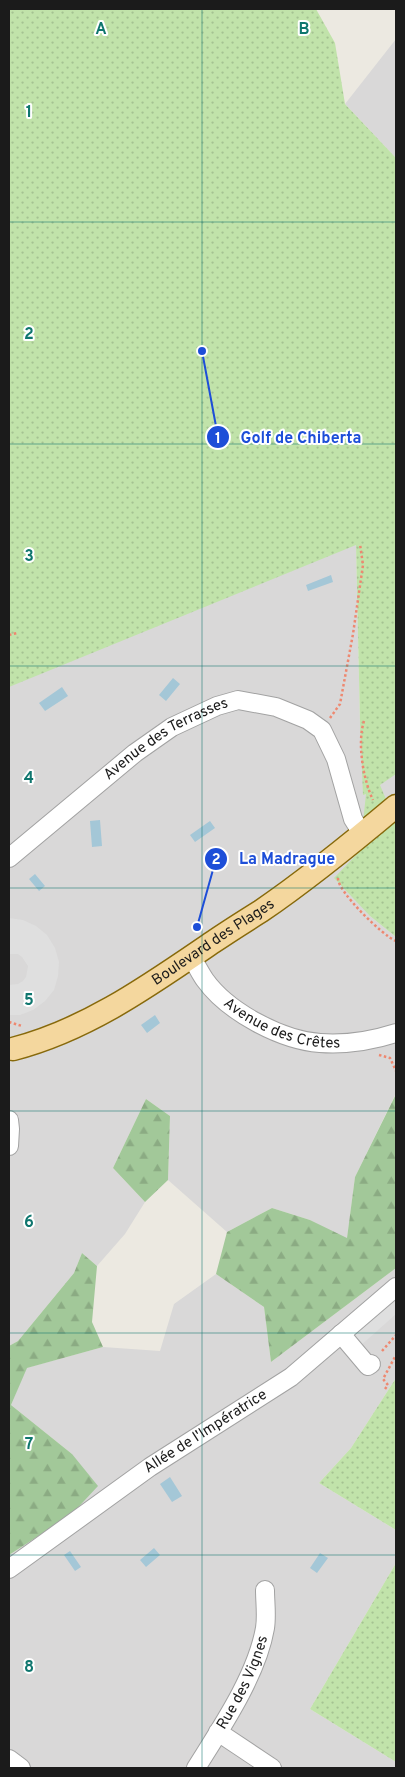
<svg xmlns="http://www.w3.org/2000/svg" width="405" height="1777" font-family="Overpass,sans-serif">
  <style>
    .residential { fill: #d9d8d8 }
    .grass { fill: url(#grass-dots) }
    .forest { fill: url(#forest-firs) }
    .parking { fill: #dfdfdf }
    .water { fill: #a4c7d7 }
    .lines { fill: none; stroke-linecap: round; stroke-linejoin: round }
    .minor-casing { stroke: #a2a2a2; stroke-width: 20 }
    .major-casing { stroke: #87690b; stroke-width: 25 }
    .path { stroke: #ee8870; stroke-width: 2.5; stroke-dasharray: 2.5 2.5; stroke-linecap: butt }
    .minor { stroke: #fff; stroke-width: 18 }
    .major { stroke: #f4d79e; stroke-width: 22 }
    .grid { fill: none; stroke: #0f766e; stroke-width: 1; stroke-opacity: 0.55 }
    .labels { text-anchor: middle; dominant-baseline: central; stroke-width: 4; stroke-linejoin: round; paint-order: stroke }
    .street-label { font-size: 15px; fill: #1b1b1b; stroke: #fff }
    .grid-label { font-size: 16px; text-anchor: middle; font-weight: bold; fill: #0f766e; stroke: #fff; stroke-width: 4; stroke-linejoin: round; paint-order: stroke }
    .leader { fill: none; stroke: #1d4ed8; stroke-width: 2 }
    .callout-dot { fill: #1d4ed8; stroke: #fff; stroke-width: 2 }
    .mark-label { font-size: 15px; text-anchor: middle; font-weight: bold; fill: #fff }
    .callout-label { font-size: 16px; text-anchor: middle; font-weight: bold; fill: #1d4ed8; stroke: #fff; stroke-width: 4; stroke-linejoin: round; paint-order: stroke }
  </style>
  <defs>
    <pattern id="grass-dots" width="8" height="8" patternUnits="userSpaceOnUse" patternTransform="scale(1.25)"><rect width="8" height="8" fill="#c1e3aa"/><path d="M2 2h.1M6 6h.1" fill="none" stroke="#a5c292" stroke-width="1.8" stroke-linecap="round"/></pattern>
    <pattern id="forest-firs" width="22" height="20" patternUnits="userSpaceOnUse" patternTransform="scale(1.25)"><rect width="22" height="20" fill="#a2c899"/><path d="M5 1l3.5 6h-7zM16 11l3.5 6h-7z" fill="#8bab83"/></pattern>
  </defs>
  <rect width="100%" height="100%" fill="#ece9e1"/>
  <!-- residential -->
  <path class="residential" d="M 396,39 L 396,158 L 345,104 Z
    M 356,544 L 360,723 L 396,774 L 396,847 L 370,916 L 396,937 L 396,1093 L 355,1177 L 347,1239 L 310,1220 L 272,1208 L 227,1232 L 168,1180 L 170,1116 L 146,1099 L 113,1168 L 145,1202 L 125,1234 L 97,1266 L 82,1253 L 74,1273 L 18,1341 L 9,1346 L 9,684 Z
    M 396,1268 L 396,1378 L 351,1448 L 319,1483 L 396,1530 L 396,1563 L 310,1709 L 396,1762 L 396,1768 L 9,1768 L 9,1555 L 71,1515 L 72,1454 L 11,1405 L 26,1368 L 103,1347 L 160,1351 L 174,1304 L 216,1274 L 264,1307 L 271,1362 Z"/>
  <!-- grass -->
  <path class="grass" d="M 9,9 L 316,9 L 335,43 L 345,104 L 396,158 L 396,774 L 380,785 L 396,823 L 396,937 L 370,916 L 334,878 L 360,851 L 366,794 L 363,795 L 360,723 L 356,545 L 9,687 Z
    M 396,1378 L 396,1530 L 319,1483 L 351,1448 Z
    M 396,1563 L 396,1762 L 310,1709 Z"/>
  <!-- forest -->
  <path class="forest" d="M 396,1094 L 396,1268 L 271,1362 L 264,1307 L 216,1274 L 227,1232 L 272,1208 L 310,1220 L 347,1238 L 355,1177 Z
    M 146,1099 L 170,1116 L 168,1180 L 145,1202 L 113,1168 Z
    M 82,1253 L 97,1266 L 92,1322 L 103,1347 L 27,1368 L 11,1405 L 72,1454 L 98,1486 L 71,1515 L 9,1555 L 9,1346 L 18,1341 L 74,1273 Z"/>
  <!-- parking -->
  <path class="parking" d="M 9,918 L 23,920 L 36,926 L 47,935 L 55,948 L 59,962 L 58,976 L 54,990 L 45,1001 L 33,1010 L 20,1015 L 9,1015 L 9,985 L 18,984 L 23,981 L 26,977 L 28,966 L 22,957 L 18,954 L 9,954 Z
    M 396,1298 L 396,1314 L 359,1347 L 351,1338 Z"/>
  <!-- water -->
  <path class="water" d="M 331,575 L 333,582 L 308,591 L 306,585 Z
    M 173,678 L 180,684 L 166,701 L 159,695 Z
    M 62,687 L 68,696 L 45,711 L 39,703 Z
    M 100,820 L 102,846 L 92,847 L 90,821 Z
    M 210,821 L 215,828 L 195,842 L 190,835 Z
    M 35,874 L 45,886 L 39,891 L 29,879 Z
    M 155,1015 L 160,1023 L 147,1033 L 141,1025 Z
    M 170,1477 L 182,1496 L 172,1502 L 160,1484 Z
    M 154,1548 L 160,1555 L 146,1567 L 140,1560 Z
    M 70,1551 L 81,1567 L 75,1571 L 64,1555 Z
    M 320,1553 L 328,1558 L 317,1573 L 310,1568 Z"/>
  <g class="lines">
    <defs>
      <g id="minor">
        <path id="s1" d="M 9,858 L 135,753 L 172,727 L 217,706 L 238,700 L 276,707 L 308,720 L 322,730 L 336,759 L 353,819 L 363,835"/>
        <path id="s2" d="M 191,957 C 196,964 200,973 205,980 C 228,1012 281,1040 320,1043 C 347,1045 371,1041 396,1033"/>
        <path d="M 9,1120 L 10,1129 L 9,1146"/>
        <path d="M 341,1334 L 368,1366 L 371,1364"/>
        <path id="s3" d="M 9,1569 L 150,1467 L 291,1377 L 396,1287"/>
        <path d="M 218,1732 L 272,1768"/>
        <path d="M 9,1759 L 21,1768"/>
        <path id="s4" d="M 196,1768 C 221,1728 257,1675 265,1628 C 267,1616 265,1602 265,1590"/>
      </g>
      <g id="major">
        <path id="s5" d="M 13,1049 C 87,1030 150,985 213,942 C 229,931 245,921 261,911 C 308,879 352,843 396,806"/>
      </g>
    </defs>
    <!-- minor casing -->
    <use href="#minor" class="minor-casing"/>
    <!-- major casing -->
    <use href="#major" class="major-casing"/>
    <!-- path -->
    <path class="path" d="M 9,635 L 17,633
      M 330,718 L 340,704 L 353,634 L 363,565 L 360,544
      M 364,721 C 357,743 363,779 373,800
      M 338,878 C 337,891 383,936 396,941
      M 9,1022 L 22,1026
      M 379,1055 L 390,1058 L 396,1071
      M 382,1351 L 396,1335
      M 385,1389 L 388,1385 L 383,1379 L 396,1355"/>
    <!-- minor -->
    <use href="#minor" class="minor"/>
    <!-- major -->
    <use href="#major" class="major"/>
  </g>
  <!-- grid -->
  <path class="grid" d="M 202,9 L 202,1768M 9,222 L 396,222M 9,444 L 396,444M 9,666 L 396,666M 9,888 L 396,888M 9,1111 L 396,1111M 9,1333 L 396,1333M 9,1555 L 396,1555"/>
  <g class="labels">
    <!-- street labels -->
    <g class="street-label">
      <text stroke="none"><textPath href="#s1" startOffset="198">Avenue des Terrasses</textPath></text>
      <text stroke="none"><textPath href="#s5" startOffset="228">Boulevard des Plages</textPath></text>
      <text stroke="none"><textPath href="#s2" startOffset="119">Avenue des Crêtes</textPath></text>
      <text stroke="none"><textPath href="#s3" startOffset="240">Allée de l'Impératrice</textPath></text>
      <text stroke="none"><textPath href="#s4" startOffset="98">Rue des Vignes</textPath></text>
    </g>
  </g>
  <g class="grid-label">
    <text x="101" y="34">A</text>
    <text x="304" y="34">B</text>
    <text x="29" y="117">1</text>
    <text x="29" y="339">2</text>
    <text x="29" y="561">3</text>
    <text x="29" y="783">4</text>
    <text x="29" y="1005">5</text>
    <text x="29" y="1227">6</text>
    <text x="29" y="1449">7</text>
    <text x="29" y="1672">8</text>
  </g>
  <!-- callouts -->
  <path class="leader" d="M202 351L218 437M197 927L216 859"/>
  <g class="callout-dot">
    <circle cx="202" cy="351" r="5"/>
    <circle cx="197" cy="927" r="5"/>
    <circle cx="218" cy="437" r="12"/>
    <circle cx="216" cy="859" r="12"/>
  </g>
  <g class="mark-label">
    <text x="218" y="443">1</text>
    <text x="216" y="864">2</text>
  </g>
  <g class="callout-label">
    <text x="301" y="443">Golf de Chiberta</text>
    <text x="287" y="864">La Madrague</text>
  </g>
  <!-- border -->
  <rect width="405" height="1777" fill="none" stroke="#1b1b1b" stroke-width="20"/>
</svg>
